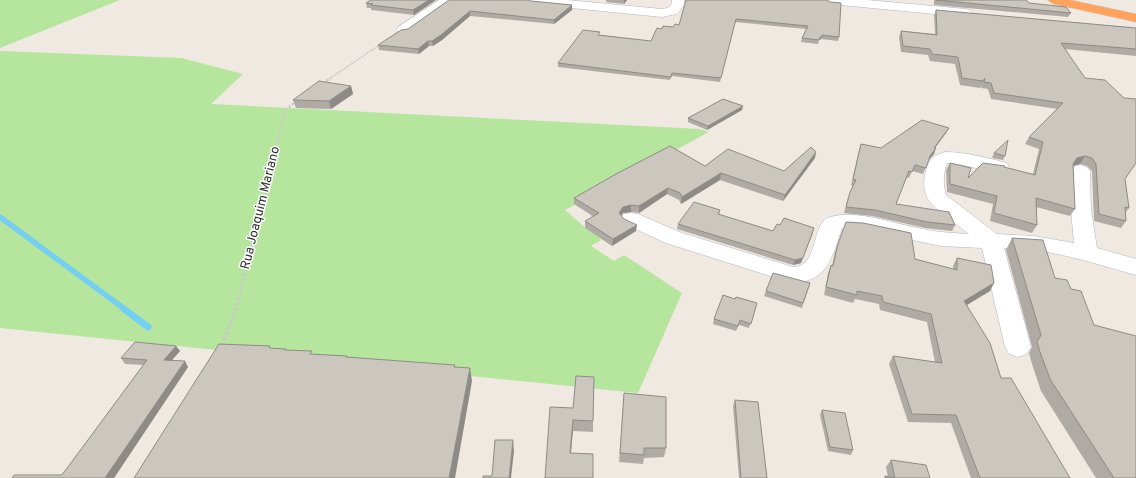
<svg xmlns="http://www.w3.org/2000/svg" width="1136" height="478" font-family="Overpass,sans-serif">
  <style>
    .green { fill: #b6e59e }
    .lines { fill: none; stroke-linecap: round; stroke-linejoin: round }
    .stream-far1 { stroke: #75cff0; stroke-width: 5.5 }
    .stream { stroke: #75cff0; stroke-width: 7 }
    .minor-casing { stroke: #b4b7c1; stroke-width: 1 }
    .highway-casing { stroke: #c9c9c9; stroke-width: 1 }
    .path-far3 { stroke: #c9c9c9; stroke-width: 1.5; stroke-dasharray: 2 1; stroke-linecap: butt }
    .path-far2 { stroke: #c9c9c9; stroke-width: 2; stroke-dasharray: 2.5 1.5; stroke-linecap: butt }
    .path-far1 { stroke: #c9c9c9; stroke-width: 2.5; stroke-dasharray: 3 2; stroke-linecap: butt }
    .path { stroke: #c9c9c9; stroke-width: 3; stroke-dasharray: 4 2.5; stroke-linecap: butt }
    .minor { fill: #fff; fill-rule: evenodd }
    .highway { fill: #ffa35c; fill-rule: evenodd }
    .wall { fill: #afaba4 }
    .shaded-wall { fill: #8e8b86 }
    .building { fill: #cbc7bf; stroke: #8e8b86 }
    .labels { text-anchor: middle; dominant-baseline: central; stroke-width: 3; stroke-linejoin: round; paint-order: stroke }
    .street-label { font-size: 13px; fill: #2e2e2e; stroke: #fff }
  </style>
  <rect width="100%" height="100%" fill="#efe9e1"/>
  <!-- green -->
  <path class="green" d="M 0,0 L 120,0 L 0,48 Z
    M 0,51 L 181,58 L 243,74 L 211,104 L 700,129 L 709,132 L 565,210 L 588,230 L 592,228 L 601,240 L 591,246 L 614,261 L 624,255 L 682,293 L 638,393 L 0,328 Z"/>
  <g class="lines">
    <!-- stream-far1 -->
    <path class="stream-far1" d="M 0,217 L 126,310"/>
    <!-- stream -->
    <path class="stream" d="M 124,309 L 148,327"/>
    <defs>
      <path id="minor" d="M 439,0 L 453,0 L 408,33 L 398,33 L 397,30 L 398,27 Z
        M 525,0 L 567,0 L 662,9 C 669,8 672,7 672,0 L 684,0 L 684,5 L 677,14 L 662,17 L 531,4 L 527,2 Z
        M 824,0 L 867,0 L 966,9 L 970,10 L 972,13 L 970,16 L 966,17 L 830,4 L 826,2 Z
        M 945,152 C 966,152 987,158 1007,163 L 1009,167 L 1007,171 C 990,175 966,163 947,163 C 943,173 943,185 946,195 L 997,234 L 1034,236 L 1074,243 L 1071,210 L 1070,171 L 1073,167 L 1080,165 L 1087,167 L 1090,171 L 1091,210 L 1097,248 L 1136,259 L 1136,275 C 1092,263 1050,248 1004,248 L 1031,347 L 1027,354 L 1018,357 L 1009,354 L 1005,347 L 982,248 L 941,246 L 860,229 L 842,228 C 832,257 828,282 792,283 L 666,243 L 624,224 L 620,219 L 624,214 L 631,213 L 638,214 L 682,233 L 793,267 C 819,267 811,225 828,218 C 852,208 892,223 918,228 C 935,232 952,233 969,234 C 959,226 931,207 927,197 C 923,189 924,178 926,170 C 929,159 935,155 945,152 Z"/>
      <path id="highway" d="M 1048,0 L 1070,0 L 1136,14 L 1136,22 L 1054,4 L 1050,2 Z"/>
    </defs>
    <!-- minor casing -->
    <use href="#minor" class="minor-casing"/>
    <!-- highway casing -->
    <use href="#highway" class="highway-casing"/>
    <!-- path-far3 -->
    <path class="path-far3" d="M 329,79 L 381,44"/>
    <!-- path-far2 -->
    <path class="path-far2" d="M 323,83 L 331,78
      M 268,180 L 284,115 L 287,109 L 296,101"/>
    <!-- path-far1 -->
    <path class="path-far1" d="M 236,310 L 268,179"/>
    <!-- path -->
    <path class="path" d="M 221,347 L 236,309"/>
    <!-- minor -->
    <use href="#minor" class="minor"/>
    <!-- highway -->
    <use href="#highway" class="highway"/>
  </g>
  <!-- wall -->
  <path class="wall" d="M 436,0 L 414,15 L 371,10 L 371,8 L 367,8 L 366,3 Z
    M 449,0 L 531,1 L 572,10 L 554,24 L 470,16 L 442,40 L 433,46 L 429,46 L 419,54 L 379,50 L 378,45 L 408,29 Z
    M 606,0 L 627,0 L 624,4 L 606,2 Z
    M 827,0 L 839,37 L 838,41 L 821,39 L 821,40 L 819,40 L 818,44 L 801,42 L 802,38 L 806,29 L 735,22 L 720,82 L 672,76 L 670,80 L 558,67 L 558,63 L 600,35 L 651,41 L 662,29 L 673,27 L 679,25 Z
    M 934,0 L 1026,0 L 1029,3 L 1071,13 L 1068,17 L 934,5 Z
    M 936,10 L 1136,28 L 1136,56 L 1065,49 L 1125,179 L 1129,208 L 1126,212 L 1126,221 L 1121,228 L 1094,221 L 1092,171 L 1087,166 L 1080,164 L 1073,165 L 1075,209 L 1070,216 L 1036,207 L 1037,225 L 1032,233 L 990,221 L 993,204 L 947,192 L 946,170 L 950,163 L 968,178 L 1004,167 L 1033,174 L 1039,149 L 1025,144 L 1029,137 L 1057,109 L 991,99 L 988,89 L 981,88 L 982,85 L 980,88 L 960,85 L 955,64 L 930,61 L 928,55 L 901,52 L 899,37 L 901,31 L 935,34 L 934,15 Z
    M 351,86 L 353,94 L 331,109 L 296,108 L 293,100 Z
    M 742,110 L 707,130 L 688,122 L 688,118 Z
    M 949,128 L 946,133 L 935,148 L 934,154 L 928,161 L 923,174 L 912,171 L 909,178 L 907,177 L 896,204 L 955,225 L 952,231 L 925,228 L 872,216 L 844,213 L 848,198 L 853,186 L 851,185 L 859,150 L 861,144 L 881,148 Z
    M 994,153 L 1005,156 L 1003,160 L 992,158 Z
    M 815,158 L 783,201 L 720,180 L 681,204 L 679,200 L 667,194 L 639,213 L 631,212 L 623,213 L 621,216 L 636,231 L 612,246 L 585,228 L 585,221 L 594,217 L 574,204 L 574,198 L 705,166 L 784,171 Z
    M 720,210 L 719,215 L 773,231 L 813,233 L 801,263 L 793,265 L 677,229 L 678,224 Z
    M 846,222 L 915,259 L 953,269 L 953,266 L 957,258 L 990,291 L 967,305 L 1001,378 L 1070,478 L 971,478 L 951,423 L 908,422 L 889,364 L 893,356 L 935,362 L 927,322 L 880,310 L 879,304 L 855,299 L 853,303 L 824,295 L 828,273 L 831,265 L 832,266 L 835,252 Z
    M 1012,238 L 1055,278 L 1136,478 L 1096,478 L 1041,391 L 1032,364 L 1029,353 L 1032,347 L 1006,250 Z
    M 810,283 L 802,308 L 764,296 L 766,291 Z
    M 735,299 L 757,303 L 749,328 L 739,325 L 736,331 L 713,324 L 714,319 Z
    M 176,346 L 180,351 L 171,361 L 188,367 L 114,478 L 12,478 L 62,475 L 144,365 L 125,364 L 121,358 Z
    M 624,393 L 666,448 L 664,457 L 644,458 L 643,464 L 619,462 Z
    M 735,400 L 767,478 L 739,478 L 733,406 Z
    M 573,408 L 593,421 L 593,432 L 573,431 L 545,478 Z
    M 822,410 L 853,450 L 851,455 L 828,451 L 820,415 Z
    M 891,460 L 930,478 L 884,478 L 885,476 L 888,477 L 886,467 Z"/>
  <!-- shaded-wall -->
  <path class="shaded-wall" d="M 429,0 L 436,0 L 414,15 L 413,10 Z
    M 624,0 L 627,0 L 624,4 Z
    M 572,5 L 572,10 L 554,24 L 554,20 Z
    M 470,11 L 470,16 L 442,40 L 433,46 L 432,41 Z
    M 428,41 L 429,46 L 419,54 L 418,49 Z
    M 351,86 L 353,94 L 331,109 L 329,101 Z
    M 743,106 L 742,110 L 707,130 L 708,126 Z
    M 949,128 L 946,133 L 931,153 L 934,148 Z
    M 936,148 L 934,154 L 927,162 L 930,156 Z
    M 816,152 L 815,158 L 783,201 L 785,195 Z
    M 1085,156 L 1080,164 L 1073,166 L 1073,164 L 1077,158 Z
    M 721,173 L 720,180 L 681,204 L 682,197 Z
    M 668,188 L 667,194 L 639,213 L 639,206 Z
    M 631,205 L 631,212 L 623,213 L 619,220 L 619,213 L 623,207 Z
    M 637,225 L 636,231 L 612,246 L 613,239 Z
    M 814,228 L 801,263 L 793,265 L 795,260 Z
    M 994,283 L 990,291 L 960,309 L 964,301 Z
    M 176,346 L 180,351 L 167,366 L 164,360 Z
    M 185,361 L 188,367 L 114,478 L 105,478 Z
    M 470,368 L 472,381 L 455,478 L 449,478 Z
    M 573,420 L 573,431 L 570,464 L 570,453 Z
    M 513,440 L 514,451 L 511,478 L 509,478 Z"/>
  <!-- building -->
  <path class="building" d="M 371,0 L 429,0 L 413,10 L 371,5 L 373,4 L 366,3 Z
    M 449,0 L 529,0 L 531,1 L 572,5 L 554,20 L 470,11 L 441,35 L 432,41 L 428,41 L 418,49 L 378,45 L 401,30 L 408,29 Z
    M 686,0 L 827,0 L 830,2 L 841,3 L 839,37 L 822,35 L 822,37 L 820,37 L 819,40 L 802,38 L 808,26 L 736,19 L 721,78 L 672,73 L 671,77 L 558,63 L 583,30 L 600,32 L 598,35 L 651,41 L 657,28 L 662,29 L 663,26 L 673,27 L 675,24 L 679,25 Z
    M 936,0 L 1026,0 L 1029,3 L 1066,7 L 1071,13 Z
    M 936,10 L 1136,28 L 1136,49 L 1061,43 L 1085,78 L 1105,80 L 1124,98 L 1136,99 L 1136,163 L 1125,179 L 1129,208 L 1125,207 L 1126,221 L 1099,214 L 1096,164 L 1092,158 L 1085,156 L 1077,158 L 1073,164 L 1075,209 L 1036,198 L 1037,225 L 994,213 L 997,196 L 950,184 L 950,163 L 971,168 L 968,178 L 983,163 L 1005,166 L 1004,167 L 1035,175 L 1043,142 L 1029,137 L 1063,103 L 994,93 L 991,83 L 984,82 L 985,78 L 983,81 L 962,78 L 958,57 L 932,54 L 930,49 L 903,46 L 901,31 L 937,35 Z
    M 319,81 L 351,86 L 329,101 L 293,100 Z
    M 723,99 L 743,106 L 708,126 L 688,118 Z
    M 922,120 L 949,128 L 934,148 L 936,148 L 930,156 L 926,168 L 915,165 L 912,172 L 909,171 L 896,204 L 949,212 L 955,225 L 927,222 L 875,210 L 846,207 L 850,192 L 856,180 L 853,179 L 861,144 L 881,148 Z
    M 1008,140 L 1005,156 L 994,153 Z
    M 670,146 L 705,166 L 728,149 L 784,171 L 811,147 L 816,152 L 785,195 L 721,173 L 682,197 L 680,193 L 668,188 L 639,206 L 631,205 L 623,207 L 619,213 L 624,219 L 637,225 L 613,239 L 585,221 L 599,213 L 574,198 L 616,174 Z
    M 694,202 L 720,210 L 718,214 L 773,231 L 777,224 L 780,225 L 784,218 L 814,228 L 803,258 L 795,260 L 678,224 Z
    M 846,222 L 863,223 L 911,233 L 915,259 L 957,270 L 957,258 L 991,265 L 994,283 L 964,301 L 990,343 L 1001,378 L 1011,378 L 1070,478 L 980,478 L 956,415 L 912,414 L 893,356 L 942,363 L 931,314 L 883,302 L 882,296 L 857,291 L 857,295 L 826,287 L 831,265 L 833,266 L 838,244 Z
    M 1012,238 L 1043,240 L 1055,278 L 1067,280 L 1071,289 L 1081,291 L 1094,325 L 1136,336 L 1136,478 L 1114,478 L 1050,379 L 1040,352 L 1037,342 L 1041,335 Z
    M 773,273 L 810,283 L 803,303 L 766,291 Z
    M 723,295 L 735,299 L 736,297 L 757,303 L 751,324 L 740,320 L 738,326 L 714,319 Z
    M 135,342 L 176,346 L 164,360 L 185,361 L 105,478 L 12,478 L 14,475 L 62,475 L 147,360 L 121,358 Z
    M 219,344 L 270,346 L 269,348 L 286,349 L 285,350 L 312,351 L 310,354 L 347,356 L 346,357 L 455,365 L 454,367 L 470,368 L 449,478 L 134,478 Z
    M 576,376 L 594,377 L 593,421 L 573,420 L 570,453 L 593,454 L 593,478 L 545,478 L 550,407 L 573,408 Z
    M 624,393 L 666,397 L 666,448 L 644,448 L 644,455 L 620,453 Z
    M 735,400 L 758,402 L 767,478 L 741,478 Z
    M 822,410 L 845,413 L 853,450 L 830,447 Z
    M 495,440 L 513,440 L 509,478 L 483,478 L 483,476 L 492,476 Z
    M 891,460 L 926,465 L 930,478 L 886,478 L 885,476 L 895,478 Z"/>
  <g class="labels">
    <!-- street labels -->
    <g class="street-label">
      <text transform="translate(261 208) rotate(-76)">Rua Joaquim Mariano</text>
    </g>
  </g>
</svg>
